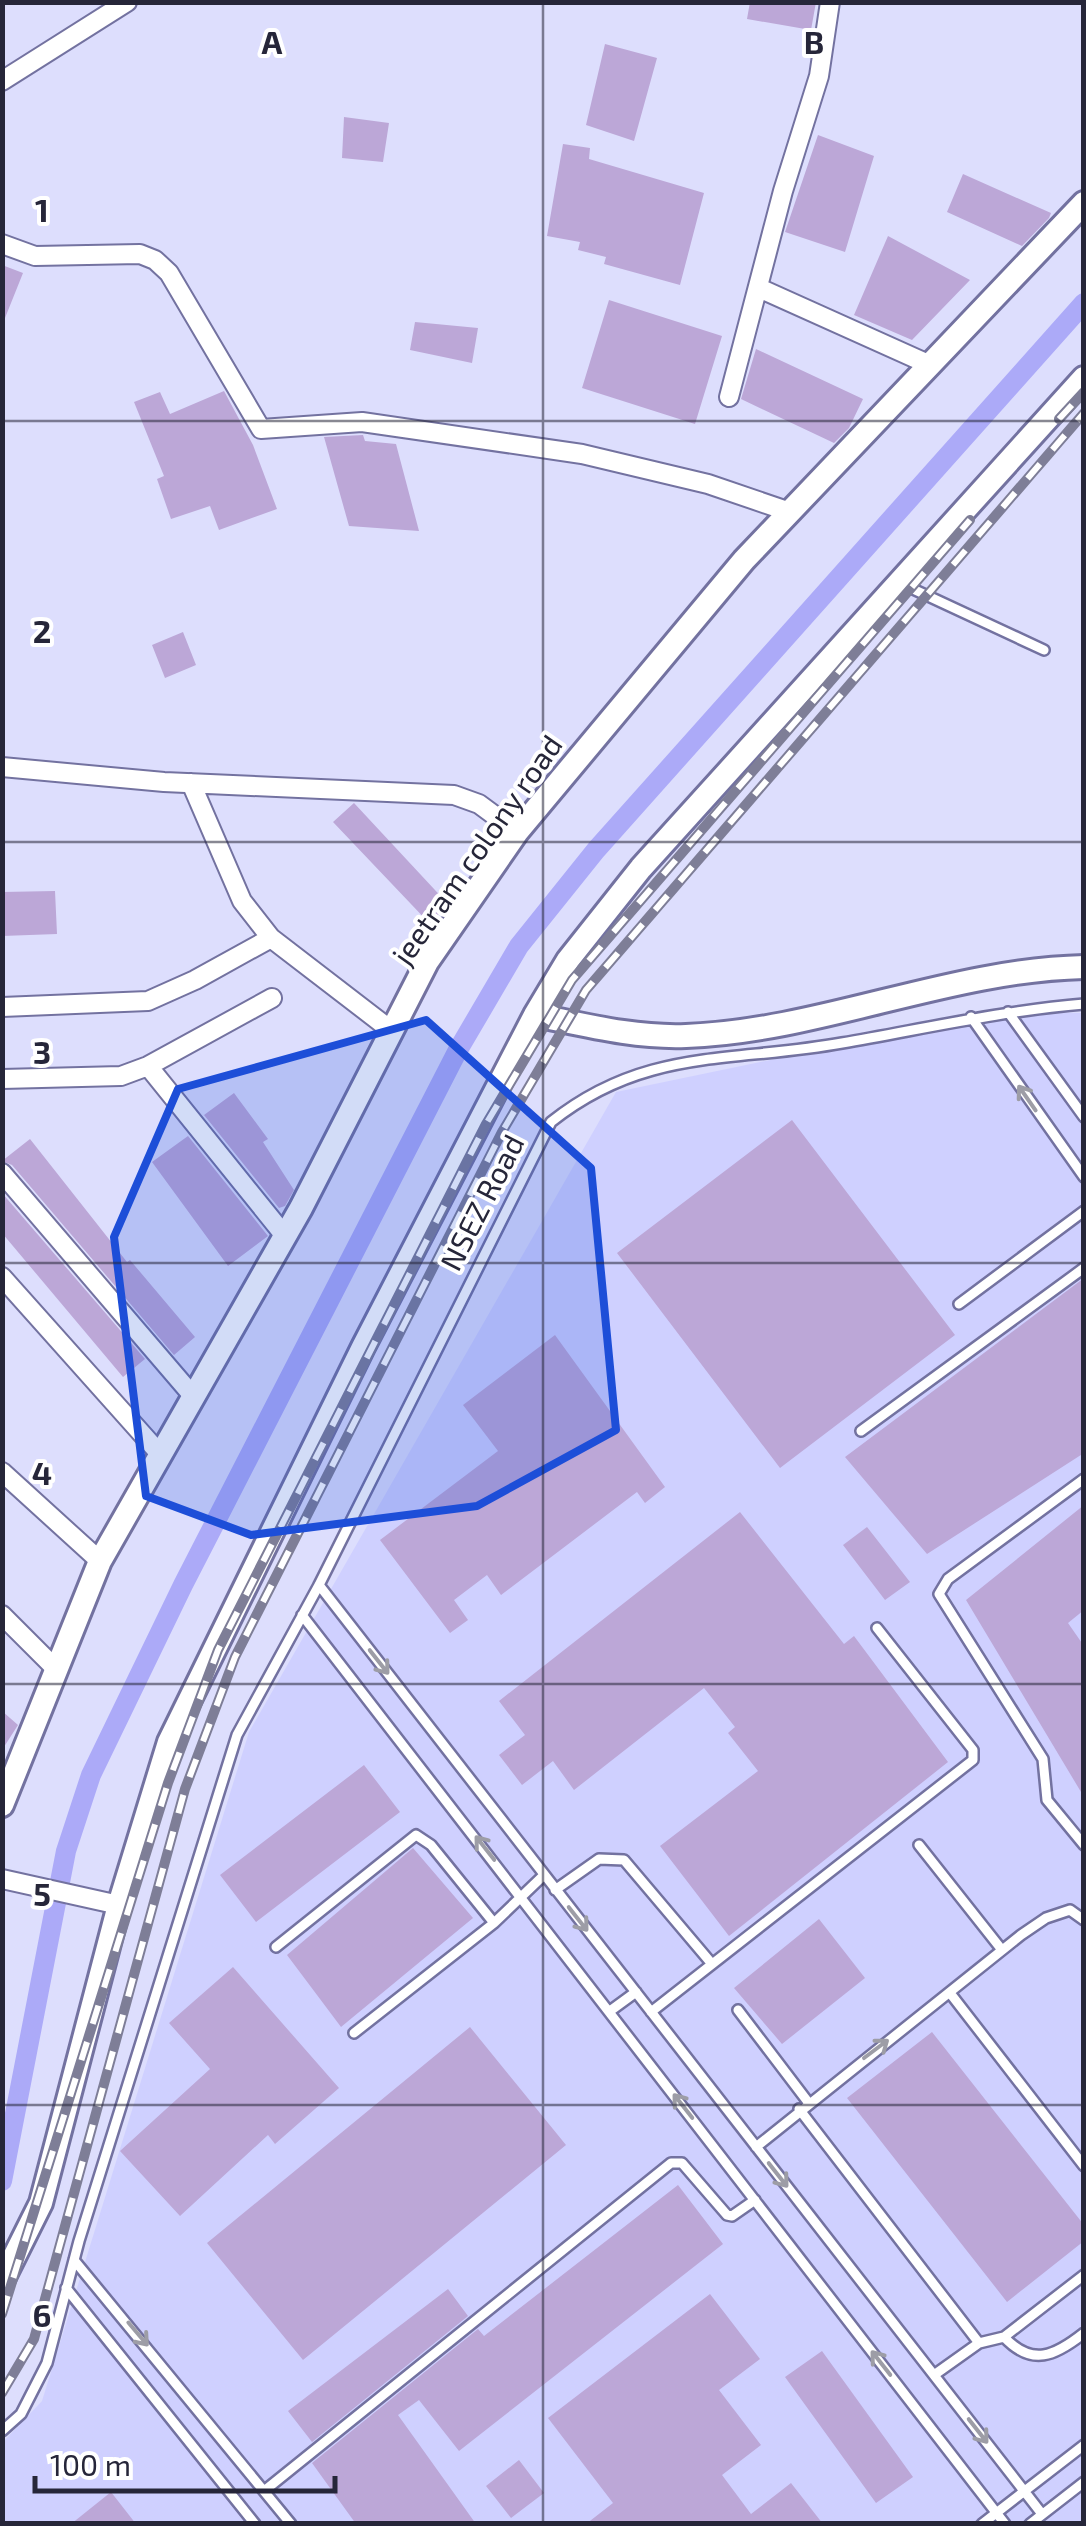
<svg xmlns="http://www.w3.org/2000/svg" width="1086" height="2526" font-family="'Exo 2',sans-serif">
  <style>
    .built { fill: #cfd0ff }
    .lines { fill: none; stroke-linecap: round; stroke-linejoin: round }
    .canal { stroke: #acaaf8; stroke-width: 20 }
    .building { fill: #bca7d7 }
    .lane-casing { stroke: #7372a0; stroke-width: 14 }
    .street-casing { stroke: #7372a0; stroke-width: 22 }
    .secondary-casing { stroke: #7372a0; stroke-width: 28 }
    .lane { stroke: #fff; stroke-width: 9 }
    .street { stroke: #fff; stroke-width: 18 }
    .secondary { stroke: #fff; stroke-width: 22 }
    .rail-casing { stroke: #7e7e97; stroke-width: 10 }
    .rail { stroke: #fff; stroke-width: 6; stroke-dasharray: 19; stroke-linecap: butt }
    .oneway { stroke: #9d9da6 }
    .marked { fill: #1d4ed8; fill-opacity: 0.2; stroke: #1d4ed8; stroke-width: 8; stroke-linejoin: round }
    .grid { fill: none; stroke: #262639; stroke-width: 2.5; stroke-opacity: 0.55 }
    .labels { text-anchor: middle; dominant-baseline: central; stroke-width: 8; stroke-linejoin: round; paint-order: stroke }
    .street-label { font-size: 30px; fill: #262639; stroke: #fff }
    .grid-label { font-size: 32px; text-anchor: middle; font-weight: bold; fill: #262639; stroke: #fff; stroke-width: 8; stroke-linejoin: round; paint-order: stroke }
  </style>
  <rect width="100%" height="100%" fill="#dddefd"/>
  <!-- built -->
  <path class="built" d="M 1048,1012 L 1083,1013 L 1083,2523 L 3,2523 L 2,2443 L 42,2401 L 249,1732 L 616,1092 L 842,1045 Z"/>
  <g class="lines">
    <!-- canal -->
    <path class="canal" d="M 2,2181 L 66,1851 L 91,1775 L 183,1585 L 458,1050 L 519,946 L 596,850 L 1084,303"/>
  </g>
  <!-- building -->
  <path class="building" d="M 750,2 L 816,2 L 811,30 L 747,19 Z
    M 605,44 L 657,58 L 634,141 L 586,125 Z
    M 344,117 L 389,123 L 383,162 L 342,158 Z
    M 818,135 L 874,156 L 845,252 L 785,232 Z
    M 563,144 L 590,148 L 589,159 L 704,193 L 680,285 L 604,264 L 606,257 L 578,250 L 580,242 L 547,236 Z
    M 963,174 L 1051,213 L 1049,218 L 1022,246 L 947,212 Z
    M 888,236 L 970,280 L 912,340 L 854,315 Z
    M 2,265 L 23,273 L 3,323 L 2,323 Z
    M 609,300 L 722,336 L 695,424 L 582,388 Z
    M 415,322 L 478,328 L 472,363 L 410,350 Z
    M 756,349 L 863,399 L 849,428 L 834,443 L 741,399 Z
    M 224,391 L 253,445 L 277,509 L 219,530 L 210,506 L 171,519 L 157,479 L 164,476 L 134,402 L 160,392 L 170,414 Z
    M 363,435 L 365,441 L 396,444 L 419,531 L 349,526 L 324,437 Z
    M 183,632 L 196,665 L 165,678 L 152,645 Z
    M 354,803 L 448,904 L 430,924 L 333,822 Z
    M 55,891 L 57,934 L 2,936 L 2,892 Z
    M 234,1093 L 268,1139 L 263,1142 L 294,1190 L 285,1206 L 279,1208 L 204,1115 Z
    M 792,1120 L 955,1335 L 780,1468 L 617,1253 Z
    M 188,1136 L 268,1236 L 228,1266 L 152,1162 Z
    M 30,1139 L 127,1262 L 130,1260 L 195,1337 L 174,1355 L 12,1165 L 2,1161 Z
    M 2,1193 L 145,1359 L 123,1377 L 2,1233 Z
    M 1084,1278 L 1084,1453 L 927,1554 L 845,1457 Z
    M 555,1335 L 665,1487 L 645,1503 L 637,1492 L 501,1595 L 487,1575 L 454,1600 L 468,1620 L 450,1633 L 380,1540 L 498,1451 L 463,1405 Z
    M 1084,1505 L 1084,1610 L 1068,1623 L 1084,1646 L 1084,1797 L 966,1600 Z
    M 740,1512 L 844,1644 L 854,1636 L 948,1762 L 729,1936 L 660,1846 L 758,1771 L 728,1733 L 735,1727 L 704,1688 L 574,1790 L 553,1761 L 522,1785 L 499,1755 L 525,1735 L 499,1701 Z
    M 867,1527 L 910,1582 L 885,1600 L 843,1545 Z
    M 2,1711 L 18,1725 L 2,1750 Z
    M 364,1765 L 400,1812 L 256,1922 L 220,1875 Z
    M 413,1848 L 473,1918 L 341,2027 L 287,1955 Z
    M 819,1919 L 865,1978 L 782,2044 L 734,1988 Z
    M 233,1967 L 339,2088 L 275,2144 L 268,2135 L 180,2216 L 120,2151 L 210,2069 L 169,2023 Z
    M 470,2027 L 566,2145 L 303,2360 L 207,2243 Z
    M 932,2032 L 1084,2225 L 1084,2241 L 1007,2302 L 847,2098 Z
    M 678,2185 L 723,2244 L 459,2451 L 419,2400 L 398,2415 L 476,2524 L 356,2524 L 312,2463 L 478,2329 L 484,2336 Z
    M 448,2289 L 468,2316 L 312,2442 L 288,2411 Z
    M 710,2294 L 760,2359 L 719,2390 L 761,2445 L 722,2475 L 751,2514 L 791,2483 L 823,2524 L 586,2524 L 613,2503 L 548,2418 Z
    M 822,2351 L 913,2477 L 876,2503 L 785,2377 Z
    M 519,2460 L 544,2493 L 511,2518 L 486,2486 Z
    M 111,2492 L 136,2524 L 71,2524 Z"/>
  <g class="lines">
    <defs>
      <path id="lane" d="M 900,583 L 1044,650
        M 1008,1012 L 1084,1117
        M 971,1017 L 1084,1177
        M 959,1304 L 1084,1211
        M 861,1431 L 1084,1268
        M 1084,1479 L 948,1579 L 939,1594 L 1043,1759 L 1047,1800 L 1084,1845
        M 319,1585 L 1042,2514
        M 302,1615 L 1005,2524
        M 919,1845 L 1002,1950
        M 555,1890 L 599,1859 L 624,1860 L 712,1964
        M 276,1947 L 416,1835 L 431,1845 L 494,1923
        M 950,1993 L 1084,2166
        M 738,2010 L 808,2102
        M 610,2011 L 636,1992
        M 651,2012 L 973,1760 L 973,1750 L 877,1628
        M 354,2033 L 494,1923 L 544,1875
        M 799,2109 L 979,2343
        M 756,2147 L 1021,1935 L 1046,1918 L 1070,1910 L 1084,1920
        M 74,2260 L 291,2524
        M 66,2288 L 255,2524
        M 1004,2337 C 1032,2367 1055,2356 1084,2333
        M 934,2375 L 979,2343 L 1004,2337 L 1084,2275
        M 2,2431 L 21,2414 L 47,2363 L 79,2241 L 237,1735 L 319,1585 L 551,1122 C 645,1047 732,1063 842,1043 C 923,1029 1001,1011 1084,1004
        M 264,2491 L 671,2163 L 682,2163 L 727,2215 L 732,2216 L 755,2200
        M 982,2524 L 1084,2445
        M 1030,2524 L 1084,2482"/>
      <path id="street" d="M 2,81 L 127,2
        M 2,244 L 35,256 L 140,254 L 155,260 L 169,273 L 261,429 L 362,422 L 582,454 L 708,484 L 790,512
        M 759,288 L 928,364
        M 729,397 L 783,191 L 819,76 L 830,2
        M 2,767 L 164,782 L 454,795 L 479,804 L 517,832
        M 191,783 L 242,901 L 271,938 L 392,1031
        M 2,1007 L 148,1001 L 195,980 L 271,938
        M 148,1066 L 285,1236
        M 2,1079 L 121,1076 L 148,1066 L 272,998
        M 2,1173 L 193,1396
        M 2,1277 L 160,1454
        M 2,1472 L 100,1561
        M 2,1615 L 55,1668
        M 2,1879 L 119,1905"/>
      <path id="secondary" d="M 535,1015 C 585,1025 635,1038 686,1036 C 820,1031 949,970 1084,967
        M 2,1805 L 100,1561 L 301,1208 L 427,962 L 517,832 L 744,560 L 1084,203
        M 2,2281 L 41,2203 L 119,1905 L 169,1742 L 363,1347 L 535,1015 L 568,960 L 641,868 L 1084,378"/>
    </defs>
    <!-- lane casing -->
    <use href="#lane" class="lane-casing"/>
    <!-- street casing -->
    <use href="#street" class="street-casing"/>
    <!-- secondary casing -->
    <use href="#secondary" class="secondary-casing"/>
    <!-- lane -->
    <use href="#lane" class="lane"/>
    <!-- street -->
    <use href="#street" class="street"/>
    <!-- secondary -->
    <use href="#secondary" class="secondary"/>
    <defs>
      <path id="rail" d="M 1059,419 L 1084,392
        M 2,2314 L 168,1783 L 218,1650 L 486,1124 L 572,980 L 970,520
        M 2,2393 L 34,2339 L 185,1789 L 235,1657 L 502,1132 L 586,990 L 1084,413"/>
    </defs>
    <!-- rail casing -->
    <use href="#rail" class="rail-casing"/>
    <!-- rail -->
    <use href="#rail" class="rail"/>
  </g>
  <!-- one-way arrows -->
  <defs><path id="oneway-shaft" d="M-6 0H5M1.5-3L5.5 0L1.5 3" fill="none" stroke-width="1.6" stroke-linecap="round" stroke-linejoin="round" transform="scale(2.5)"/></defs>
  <g class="oneway">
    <use href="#oneway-shaft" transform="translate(1027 1098) rotate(-125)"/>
    <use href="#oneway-shaft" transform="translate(379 1662) rotate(52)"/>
    <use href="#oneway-shaft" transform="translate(485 1848) rotate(-128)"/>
    <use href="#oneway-shaft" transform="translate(578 1919) rotate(52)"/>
    <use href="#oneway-shaft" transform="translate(876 2049) rotate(-37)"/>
    <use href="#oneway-shaft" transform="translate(683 2106) rotate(-128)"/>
    <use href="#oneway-shaft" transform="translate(778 2175) rotate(52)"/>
    <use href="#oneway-shaft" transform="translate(138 2334) rotate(50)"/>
    <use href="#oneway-shaft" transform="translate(881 2363) rotate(-128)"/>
    <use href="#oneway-shaft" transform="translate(978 2431) rotate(52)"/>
  </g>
  <!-- marked area -->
  <path class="marked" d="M 426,1020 L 591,1168 L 616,1430 L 477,1506 L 251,1535 L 146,1496 L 114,1237 L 178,1089 Z"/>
  <!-- grid -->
  <path class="grid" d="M 543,2 L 543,2524M 2,421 L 1084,421M 2,842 L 1084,842M 2,1263 L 1084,1263M 2,1684 L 1084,1684M 2,2105 L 1084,2105"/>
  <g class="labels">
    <!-- street labels -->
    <g class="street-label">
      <text transform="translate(476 849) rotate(-55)">jeetram colony road</text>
      <text transform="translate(481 1202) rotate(-63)">NSEZ Road</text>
    </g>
  </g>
  <g class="grid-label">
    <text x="272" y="54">A</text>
    <text x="814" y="54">B</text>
    <text x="42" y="222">1</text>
    <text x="42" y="643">2</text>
    <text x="42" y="1064">3</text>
    <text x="42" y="1485">4</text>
    <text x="42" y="1906">5</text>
    <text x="42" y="2327">6</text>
  </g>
  <!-- border -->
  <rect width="1086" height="2526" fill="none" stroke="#262639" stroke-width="10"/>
  <!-- scale -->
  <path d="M35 2476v15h300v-15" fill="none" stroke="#262639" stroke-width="5"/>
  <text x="50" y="2476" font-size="30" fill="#262639" stroke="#ffffff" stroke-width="8" paint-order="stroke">100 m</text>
</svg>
